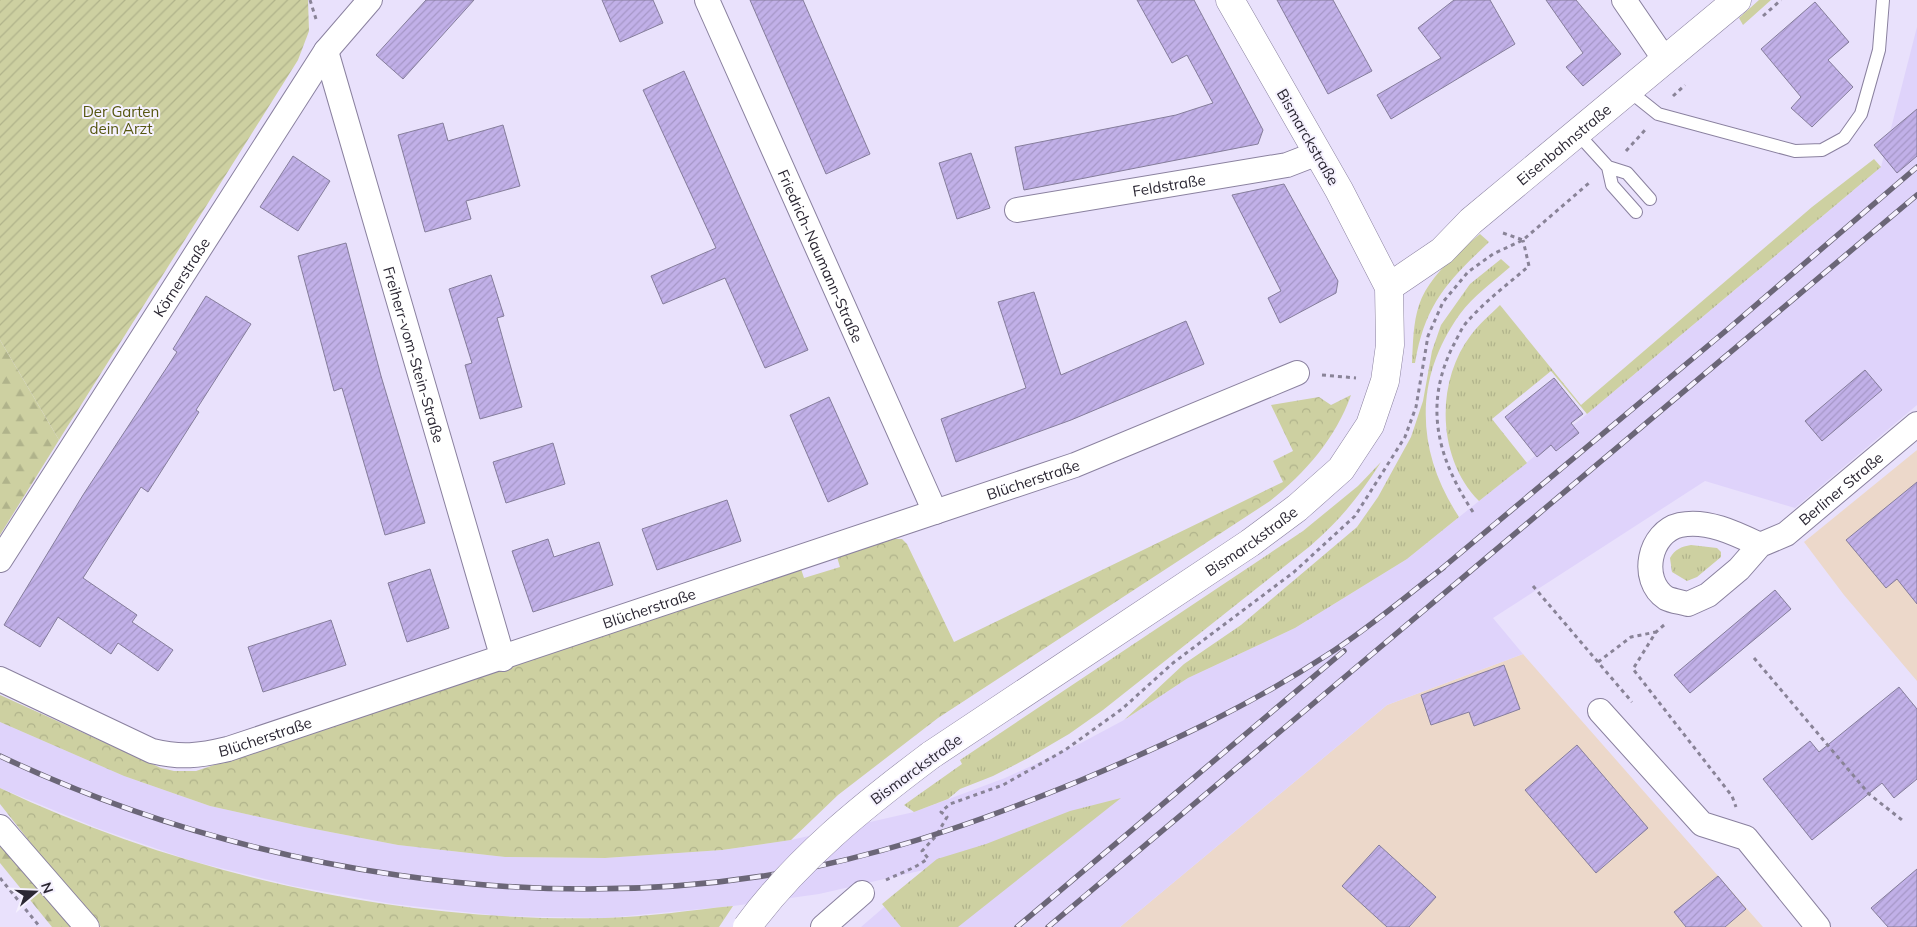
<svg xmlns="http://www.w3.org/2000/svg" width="1917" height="927" font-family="Mulish,sans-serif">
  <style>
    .commercial { fill: #ecd8ca }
    .built { fill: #dfd3fb }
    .grass { fill: url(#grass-tufts) }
    .forest { fill: url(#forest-firs) }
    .park { fill: url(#park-crowns) }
    .garden { fill: url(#garden-furrows) }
    .building { fill: url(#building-hatch); stroke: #857d9b }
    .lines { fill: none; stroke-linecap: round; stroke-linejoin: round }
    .service-casing { stroke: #8a819f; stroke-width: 14 }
    .minor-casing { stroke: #8a819f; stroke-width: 26 }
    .tertiary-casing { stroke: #8a819f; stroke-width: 29 }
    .path { stroke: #898397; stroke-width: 3; stroke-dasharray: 4 4; stroke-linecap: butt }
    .service { stroke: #fff; stroke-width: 12 }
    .minor { stroke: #fff; stroke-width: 24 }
    .tertiary { stroke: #fff; stroke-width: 28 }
    .rail-casing { stroke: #6b6677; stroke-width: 5.5 }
    .rail { stroke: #f5f1fe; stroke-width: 4; stroke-dasharray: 11; stroke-linecap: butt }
    .tertiary-bridge-casing { stroke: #8a819f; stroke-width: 29; stroke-linecap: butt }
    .tertiary-bridge { stroke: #fff; stroke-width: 28 }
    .labels { text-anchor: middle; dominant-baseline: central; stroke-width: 4; stroke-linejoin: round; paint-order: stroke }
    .park-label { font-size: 15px; fill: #565711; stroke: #f5f1fe }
    .street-label { font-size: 15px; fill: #2b2733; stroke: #f5f1fe }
  </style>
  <defs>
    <pattern id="grass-tufts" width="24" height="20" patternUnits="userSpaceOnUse" patternTransform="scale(1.25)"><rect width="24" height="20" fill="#cdd0a1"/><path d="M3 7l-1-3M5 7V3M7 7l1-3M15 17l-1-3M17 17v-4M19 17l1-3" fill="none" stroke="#b0b38b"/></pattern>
    <pattern id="forest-firs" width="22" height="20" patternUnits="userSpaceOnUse" patternTransform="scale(1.25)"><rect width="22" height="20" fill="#cdd0a1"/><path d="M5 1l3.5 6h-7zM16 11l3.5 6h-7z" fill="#b0b38b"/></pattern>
    <pattern id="park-crowns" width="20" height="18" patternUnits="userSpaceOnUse" patternTransform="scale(1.25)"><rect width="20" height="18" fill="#cdd0a1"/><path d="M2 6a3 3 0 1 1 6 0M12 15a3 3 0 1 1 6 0" fill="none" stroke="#b0b38b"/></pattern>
    <pattern id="garden-furrows" width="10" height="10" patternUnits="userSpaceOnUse" patternTransform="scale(1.25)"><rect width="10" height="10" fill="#cdd0a1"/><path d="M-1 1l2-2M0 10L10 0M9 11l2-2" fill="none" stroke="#b0b38b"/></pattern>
    <pattern id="building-hatch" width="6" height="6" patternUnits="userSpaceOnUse" patternTransform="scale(1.25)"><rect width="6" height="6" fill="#c1b0e8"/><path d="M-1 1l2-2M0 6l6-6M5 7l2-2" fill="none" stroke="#a697c7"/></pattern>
  </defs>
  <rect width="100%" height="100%" fill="#e9e1fc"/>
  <!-- commercial -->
  <path class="commercial" d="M 1917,450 L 1917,681 L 1844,595 L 1804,542 Z
    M 1523,654 L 1763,927 L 1120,927 L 1387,705 Z"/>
  <!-- built -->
  <path class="built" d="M 1917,27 L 1917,405 L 1795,508 L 1705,481 L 1493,618 L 1523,654 L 1387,705 L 1120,927 L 861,927 L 928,869 L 819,894 L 733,906 L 606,918 L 501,916 L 393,904 L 293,886 L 192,861 L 97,828 L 0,788 L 0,722 L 124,776 L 210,806 L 304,827 L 398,845 L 505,857 L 605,858 L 722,850 L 791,840 L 914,812 L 1005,778 L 1081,743 L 1124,720 L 1188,678 L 1295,628 L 1407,559 L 1587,414 L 1881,167 Z"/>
  <!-- grass -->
  <path class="grass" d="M 1759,0 L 1771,0 L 1743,25 L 1739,18 Z
    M 1874,159 L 1881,167 L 1587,414 L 1551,371 L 1492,419 L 1527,463 L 1479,501 C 1437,459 1435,382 1471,335 C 1479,324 1491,314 1500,305 L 1581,405 L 1812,207 Z
    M 1480,234 L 1489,242 C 1447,282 1425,304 1415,363 L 1412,363 C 1413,344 1413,323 1419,305 C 1429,276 1457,253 1480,234 Z
    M 1501,259 L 1510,267 C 1493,282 1473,296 1460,314 C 1413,379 1416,452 1459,517 L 1407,559 L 1295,628 L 1188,678 L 1124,720 L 1184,664 L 1241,625 L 1357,527 L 1378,497 L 1411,437 L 1423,401 L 1432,351 L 1441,325 L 1470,284 Z
    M 1381,462 C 1357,499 1342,518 1309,547 L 1103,710 L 1069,734 L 1028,758 L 993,776 L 960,789 L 948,799 L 914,812 L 904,805 L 962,764 L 960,760 L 1303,531 L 1358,486 Z
    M 1691,545 L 1717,548 L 1721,552 L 1721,557 L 1697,577 L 1687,581 L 1672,572 L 1670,558 C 1675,549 1681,547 1691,545 Z
    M 1121,798 L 958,927 L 901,927 L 882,904 L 937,859 L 986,844 L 1070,811 Z"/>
  <!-- forest -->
  <path class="forest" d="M 0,340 L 59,440 L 0,535 Z
    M 0,843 L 64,918 L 72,927 L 52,927 L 0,863 Z"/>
  <!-- park -->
  <path class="park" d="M 1351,395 C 1336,438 1305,473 1270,501 L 938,718 L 838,795 L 791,840 L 722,850 L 605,858 L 505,857 L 398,845 L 304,827 L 210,806 L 124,776 L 0,722 L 0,695 L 161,768 L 174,771 L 196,771 L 801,569 L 804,578 L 840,567 L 837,557 L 891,539 L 902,539 L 907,544 L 954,642 L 1283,482 L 1273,461 L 1293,451 L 1271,405 L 1319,397 L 1331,405 Z
    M 0,788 C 183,875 403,923 605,918 C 648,917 691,910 733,906 L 719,927 L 101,927 L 52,870 L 0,804 Z"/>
  <!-- garden -->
  <path class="garden" d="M 0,0 L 308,0 L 309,31 L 298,60 L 59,440 L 0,340 Z"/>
  <!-- building -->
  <path class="building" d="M 426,0 L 474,0 L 403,79 L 376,55 Z
    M 602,0 L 653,0 L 663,23 L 620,42 Z
    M 750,0 L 803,0 L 870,154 L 826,174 Z
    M 1137,0 L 1194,0 L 1263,130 L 1258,144 L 1024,190 L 1015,147 L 1176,115 L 1213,103 L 1187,55 L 1172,63 Z
    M 1277,0 L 1333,0 L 1372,71 L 1328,94 Z
    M 1454,0 L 1490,0 L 1515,44 L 1391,119 L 1377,95 L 1441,58 L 1418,28 Z
    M 1546,0 L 1576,0 L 1621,54 L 1583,86 L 1566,67 L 1583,53 Z
    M 1815,2 L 1849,42 L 1828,60 L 1853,87 L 1812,127 L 1791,108 L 1801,97 L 1761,49 Z
    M 684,71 L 808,350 L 765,368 L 725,278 L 663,304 L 651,276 L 716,248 L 643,90 Z
    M 1917,109 L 1917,156 L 1897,173 L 1874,145 Z
    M 443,123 L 448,141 L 503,125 L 520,186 L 466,201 L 471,219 L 425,232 L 398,135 Z
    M 971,153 L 990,208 L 957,219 L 939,163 Z
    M 293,156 L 330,181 L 298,231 L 260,207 Z
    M 1284,184 L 1338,281 L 1336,293 L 1280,323 L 1268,298 L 1281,291 L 1232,195 Z
    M 346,243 L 381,376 L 425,523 L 385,535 L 342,388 L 334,391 L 298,256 Z
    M 491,275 L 504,316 L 497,318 L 522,407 L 480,419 L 465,365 L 472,363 L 449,289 Z
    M 1034,292 L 1061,375 L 1186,321 L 1204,364 L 1071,420 L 956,462 L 941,419 L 1026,388 L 998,302 Z
    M 206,296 L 251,324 L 196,410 L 199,412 L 148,492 L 141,487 L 83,578 L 137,615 L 132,622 L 173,650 L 158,671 L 118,643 L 111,654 L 58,617 L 40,647 L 4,625 L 83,495 L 177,352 L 173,349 Z
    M 1865,370 L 1882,390 L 1822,441 L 1805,421 Z
    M 1554,378 L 1583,414 L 1571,423 L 1579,433 L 1556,451 L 1551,445 L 1537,457 L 1505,417 Z
    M 829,397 L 868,484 L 828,502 L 790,415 Z
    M 553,443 L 565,484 L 506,503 L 493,462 Z
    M 1917,482 L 1917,604 L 1897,579 L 1886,588 L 1846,540 Z
    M 727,500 L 741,541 L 657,570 L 642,529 Z
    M 548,539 L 554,557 L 599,542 L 613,585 L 533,612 L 512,551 Z
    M 430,569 L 449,628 L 407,642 L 388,583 Z
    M 1775,590 L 1791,609 L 1690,693 L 1674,675 Z
    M 331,620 L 346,665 L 263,692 L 248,647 Z
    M 1504,665 L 1520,709 L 1474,726 L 1469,712 L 1431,725 L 1421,695 Z
    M 1899,687 L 1917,709 L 1917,779 L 1894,798 L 1882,783 L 1812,840 L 1763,779 L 1810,741 L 1819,752 Z
    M 1577,745 L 1648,828 L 1596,873 L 1525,790 Z
    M 1379,845 L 1436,897 L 1409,927 L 1387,927 L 1342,886 Z
    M 1917,869 L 1917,927 L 1888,927 L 1871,908 Z
    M 1718,876 L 1746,909 L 1725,927 L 1686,927 L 1674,912 Z"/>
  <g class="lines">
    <defs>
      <path id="service" d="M 1628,90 L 1658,114 L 1795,151 L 1822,150 L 1844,138 L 1861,114 L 1879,50 L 1883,0
        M 1577,133 L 1608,167 L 1627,173 L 1650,199
        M 1608,167 L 1612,185 L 1636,212"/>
      <g id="minor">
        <path id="s1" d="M 707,0 L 935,512"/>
        <path d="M 1624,0 L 1665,60"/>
        <path id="s2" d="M 326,51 L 503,659"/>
        <path id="s3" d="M 1017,210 L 1287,165 L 1318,153"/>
        <path id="s4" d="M 1760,545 C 1737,534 1707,519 1680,525 C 1649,532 1639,580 1666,598 C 1672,601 1681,602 1688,604 L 1708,595 L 1739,569 L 1760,545 L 1786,534 L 1917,424"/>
        <path id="s5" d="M 0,560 L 326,51 L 370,0"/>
        <path id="s6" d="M 0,679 L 152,751 C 181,758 199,756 228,749 L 1075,465 L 1297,373"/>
        <path d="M 1600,711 L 1702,824 L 1746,838 L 1818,927"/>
        <path d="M 0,827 L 87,927"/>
        <path d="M 823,927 L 862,893"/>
      </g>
      <g id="tertiary">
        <path id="s7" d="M 1389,287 L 1442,251 L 1471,221 L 1737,0"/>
        <path id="s8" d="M 931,755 L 1250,543 L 1297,508 L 1341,469 L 1370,425 L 1385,381 L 1390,345 L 1389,287 L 1339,190 L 1230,0"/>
      </g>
    </defs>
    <!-- service casing -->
    <use href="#service" class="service-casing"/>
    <!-- minor casing -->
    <use href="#minor" class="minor-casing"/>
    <!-- tertiary casing -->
    <use href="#tertiary" class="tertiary-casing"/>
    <!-- path -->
    <path class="path" d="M 310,0 L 316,19
      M 1763,16 L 1781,0
      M 1673,96 L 1685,85
      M 1626,151 L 1645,130
      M 1503,233 L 1523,240
      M 1322,375 L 1356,378
      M 1473,512 C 1438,459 1423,406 1453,346 C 1457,339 1461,329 1466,323 C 1484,302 1508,284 1529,266 L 1523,240
      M 1533,586 L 1632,702
      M 1664,625 L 1656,632 L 1633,669 L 1732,796 L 1736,807
      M 1754,658 L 1869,794 L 1902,820
      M 1598,662 L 1631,637 L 1656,632
      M 0,878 L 40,927
      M 886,880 C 900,873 917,868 928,858 L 922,851 L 936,836 L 947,817 L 941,812 L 950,804 L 1003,785 L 1065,750 L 1122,709 L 1173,663 L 1294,572 L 1355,516 L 1405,437 L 1416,407 L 1428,336 L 1443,302 L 1468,272 L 1493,254 L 1523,240 L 1589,183"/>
    <!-- service -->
    <use href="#service" class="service"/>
    <!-- minor -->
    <use href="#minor" class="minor"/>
    <!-- tertiary -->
    <use href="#tertiary" class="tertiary"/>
    <defs>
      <path id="rail" d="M 1440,570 L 1728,329 L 1917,167
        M 0,756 C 246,872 546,921 814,867 C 908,847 991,817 1079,781 C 1165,745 1248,707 1327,655 C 1368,629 1405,597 1444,567
        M 1017,927 L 1344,651
        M 1048,927 L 1917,195"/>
    </defs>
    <!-- rail casing -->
    <use href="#rail" class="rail-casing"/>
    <!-- rail -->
    <use href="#rail" class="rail"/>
    <defs>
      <path id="tertiary-bridge" d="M 747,927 C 798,858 863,806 931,755"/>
    </defs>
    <!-- tertiary-bridge casing -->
    <use href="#tertiary-bridge" class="tertiary-bridge-casing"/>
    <!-- tertiary-bridge -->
    <use href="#tertiary-bridge" class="tertiary-bridge"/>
  </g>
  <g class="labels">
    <!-- park labels -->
    <g class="park-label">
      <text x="121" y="111">Der Garten<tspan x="121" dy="17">dein Arzt</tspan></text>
    </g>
    <!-- street labels -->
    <g class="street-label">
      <text transform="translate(1308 137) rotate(60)">Bismarckstraße</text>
      <text stroke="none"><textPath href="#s7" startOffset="226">Eisenbahnstraße</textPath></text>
      <text stroke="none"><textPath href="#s3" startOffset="154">Feldstraße</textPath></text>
      <text stroke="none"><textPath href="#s1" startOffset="280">Friedrich-Naumann-Straße</textPath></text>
      <text stroke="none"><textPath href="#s5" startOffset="336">Körnerstraße</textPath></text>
      <text stroke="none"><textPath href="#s2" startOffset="316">Freiherr-vom-Stein-Straße</textPath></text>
      <text stroke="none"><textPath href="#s6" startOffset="1094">Blücherstraße</textPath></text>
      <text stroke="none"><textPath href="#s4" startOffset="392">Berliner Straße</textPath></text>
      <text stroke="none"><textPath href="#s8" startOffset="385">Bismarckstraße</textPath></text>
      <text stroke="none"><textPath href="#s6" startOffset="689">Blücherstraße</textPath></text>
      <text stroke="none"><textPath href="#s6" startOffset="284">Blücherstraße</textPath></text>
      <text transform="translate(916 769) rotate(-36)">Bismarckstraße</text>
    </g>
  </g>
  <!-- north arrow -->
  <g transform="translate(35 892) rotate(71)" stroke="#f5f1fe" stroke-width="4" paint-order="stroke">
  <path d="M0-4L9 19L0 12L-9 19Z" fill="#2b2733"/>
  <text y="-8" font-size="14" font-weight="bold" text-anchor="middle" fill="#2b2733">N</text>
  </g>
</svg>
